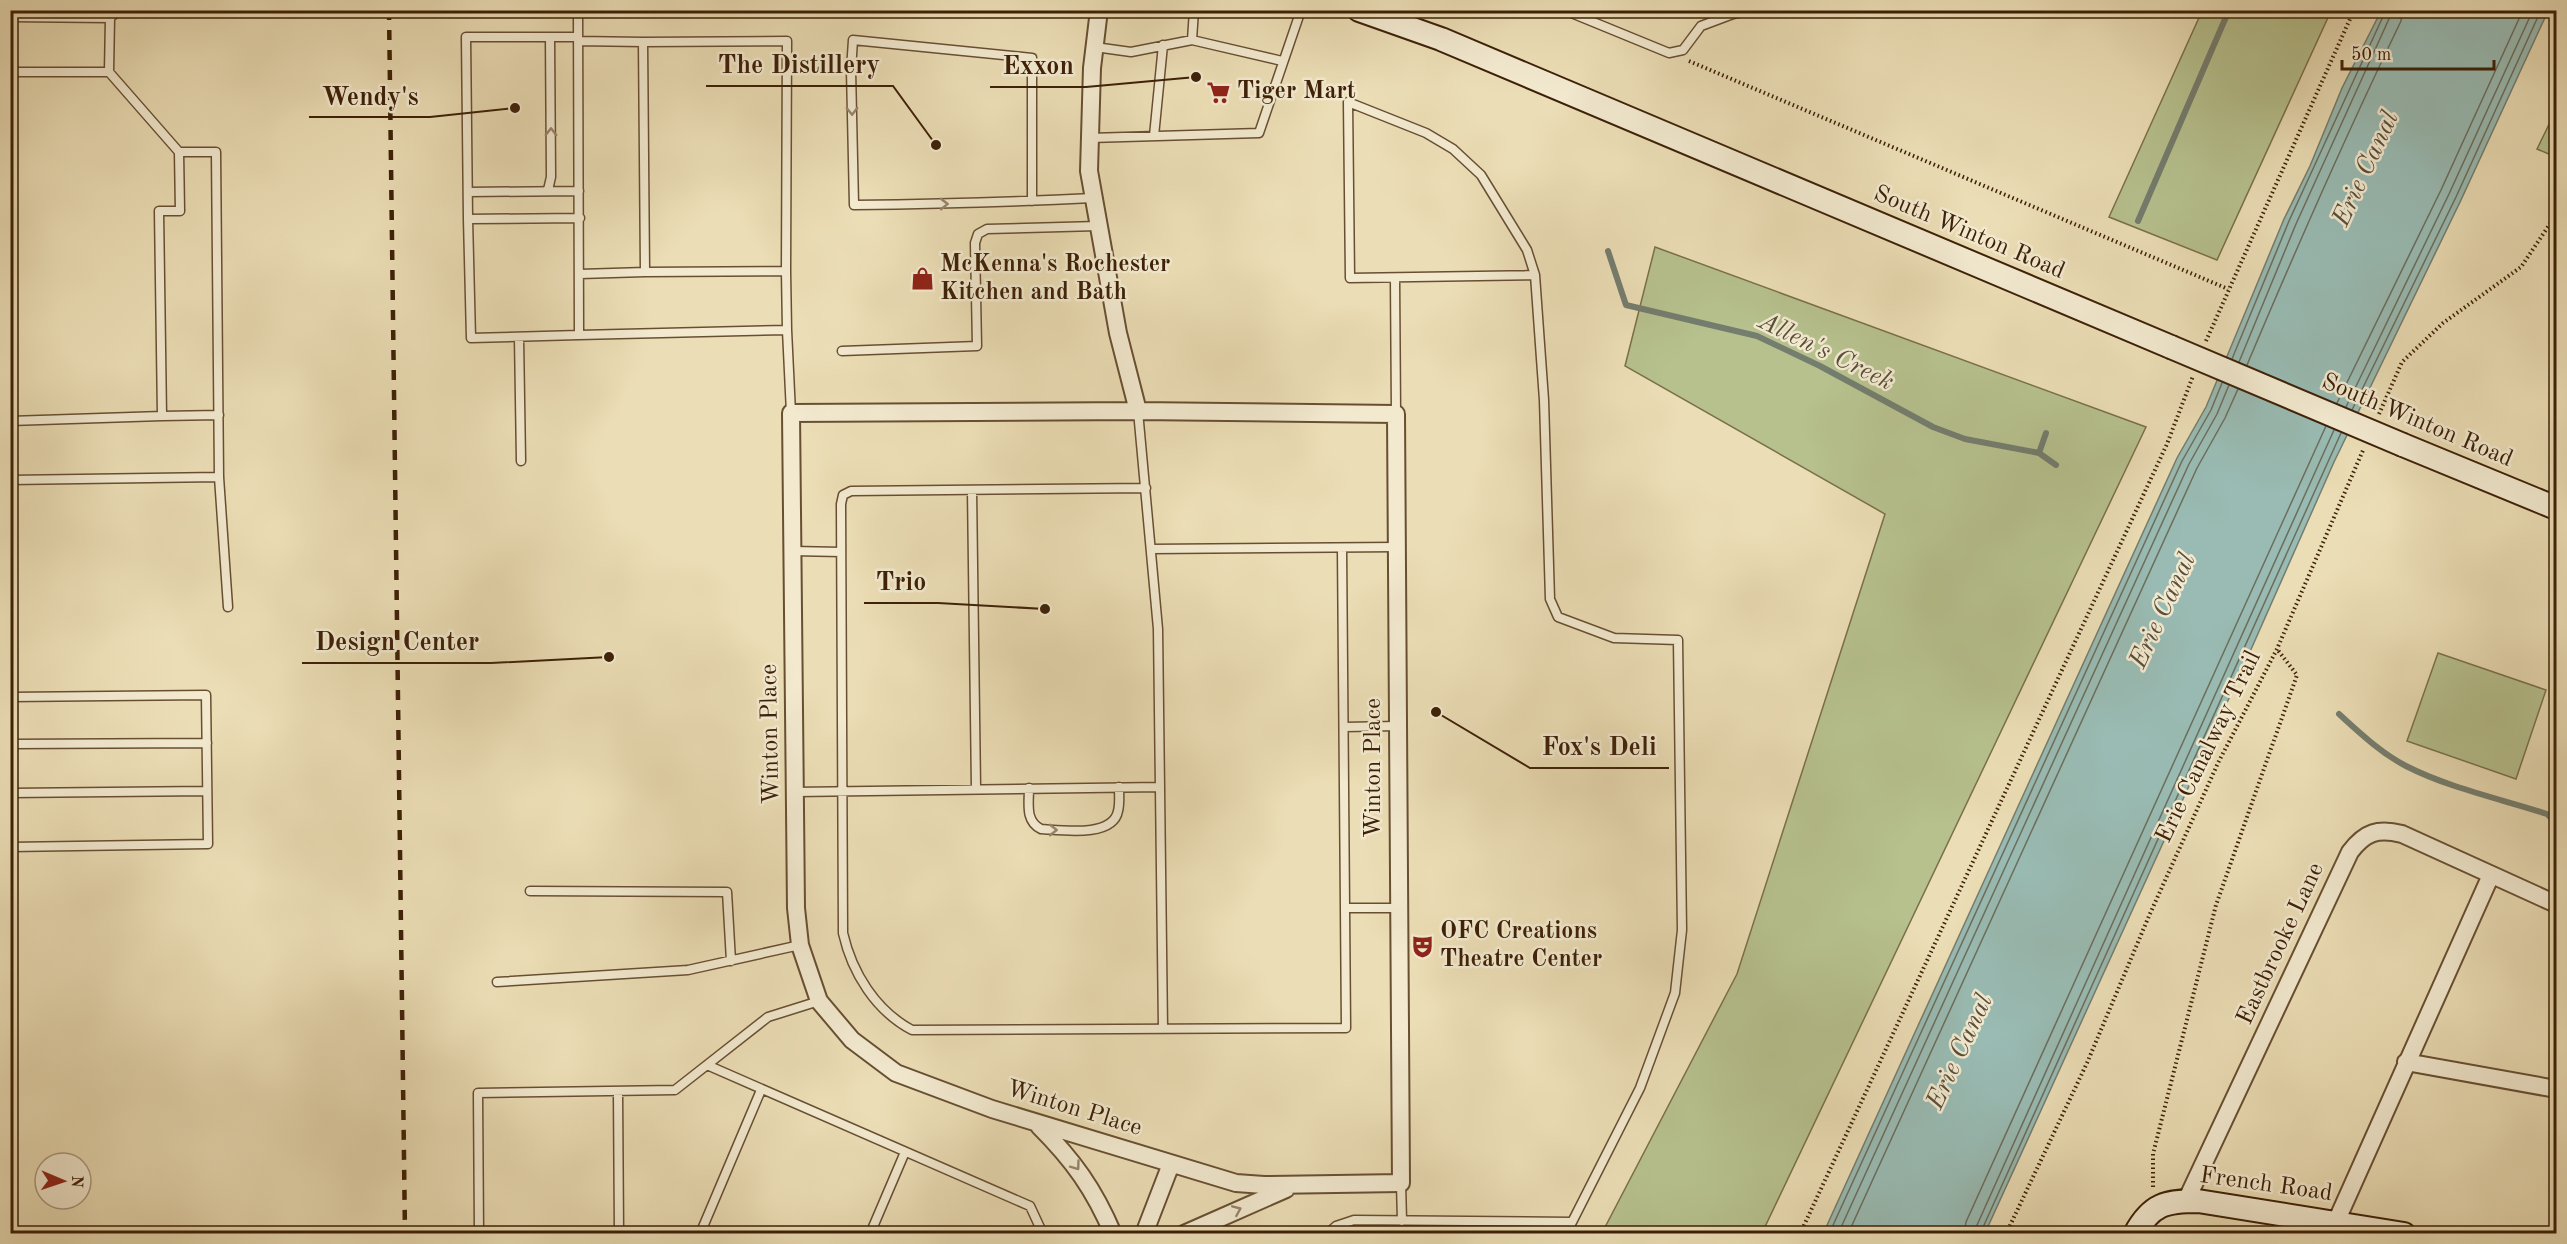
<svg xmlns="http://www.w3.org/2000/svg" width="2567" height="1244" font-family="'Old Standard TT',serif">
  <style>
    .green { fill: #b6c18e; stroke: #7a704a; stroke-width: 1.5 }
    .water { fill: #99bbb3; stroke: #747d6e; stroke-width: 1.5 }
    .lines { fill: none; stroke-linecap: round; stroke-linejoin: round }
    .shore { stroke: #6b6e5d; stroke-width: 1.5 }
    .stream { stroke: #747d6e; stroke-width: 6 }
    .lane-casing { stroke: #684f32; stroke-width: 11 }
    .street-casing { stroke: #684f32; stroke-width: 20 }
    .secondary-casing { stroke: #3d2007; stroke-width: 26 }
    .path { stroke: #3d2007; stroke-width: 4; stroke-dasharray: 1.5 3; stroke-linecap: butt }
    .lane { stroke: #f2e9cf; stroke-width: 8 }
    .street { stroke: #f2e9cf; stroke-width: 16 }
    .secondary { stroke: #f2e9cf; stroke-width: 22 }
    .rail { stroke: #3d2007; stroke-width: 4.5; stroke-dasharray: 10 10; stroke-linecap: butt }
    .secondary-bridge-casing { stroke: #3d2007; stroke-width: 26; stroke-linecap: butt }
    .secondary-bridge { stroke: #f2e9cf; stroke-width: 22 }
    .oneway { stroke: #98846b }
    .labels { text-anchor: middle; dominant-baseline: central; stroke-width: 5; stroke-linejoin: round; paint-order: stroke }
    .poi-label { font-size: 24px; font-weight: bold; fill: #3d2007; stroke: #f2e9cf; text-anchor: start }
    .street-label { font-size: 24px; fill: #3d2007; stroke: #f2e9cf }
    .water-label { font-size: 26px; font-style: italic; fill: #594e3b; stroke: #f2e9cf }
    .leader { fill: none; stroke: #3d2007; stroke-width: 2 }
    .callout-dot { fill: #3d2007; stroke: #f2e9cf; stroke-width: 2 }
    .callout-label { font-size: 26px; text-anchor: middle; font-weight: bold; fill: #3d2007; stroke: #f2e9cf; stroke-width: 5; stroke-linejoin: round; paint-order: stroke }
  </style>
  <rect width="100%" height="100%" fill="#ebddb5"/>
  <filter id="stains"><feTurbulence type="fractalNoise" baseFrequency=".00333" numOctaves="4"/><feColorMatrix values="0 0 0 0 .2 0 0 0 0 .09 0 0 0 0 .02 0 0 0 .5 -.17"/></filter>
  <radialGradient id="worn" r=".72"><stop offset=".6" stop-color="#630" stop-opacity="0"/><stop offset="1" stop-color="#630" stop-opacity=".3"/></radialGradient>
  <!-- green -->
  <path class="green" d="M 2202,11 L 2331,11 L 2217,260 L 2109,217 Z
    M 2556,110 L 2556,157 L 2537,149 Z
    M 1655,247 L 2146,427 L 1762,1233 L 1602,1233 L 1737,974 L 1885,514 L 1625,366 Z
    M 2438,653 L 2546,690 L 2516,779 L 2407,741 Z"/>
  <!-- water -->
  <path class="water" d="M 2381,11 L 2548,11 L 2461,200 L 2334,462 L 2241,672 L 1985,1233 L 1823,1234 L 2177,458 L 2206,407 L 2284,219 L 2310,166 L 2342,88 Z"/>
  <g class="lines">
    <!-- shore -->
    <path class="shore" d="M 2232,359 L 2289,221 L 2386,10
      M 2239,362 L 2296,224 L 2393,10
      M 2247,365 C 2296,249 2346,135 2401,21 L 2402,10
      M 2337,403 L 2441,190 L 2523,10
      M 2346,407 L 2449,194 L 2533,10
      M 2352,410 L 2456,197 L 2541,10
      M 1829,1234 L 2182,461 L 2211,410 L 2222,383
      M 1838,1234 L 2189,464 L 2217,414 L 2229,385
      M 1848,1234 L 2197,468 L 2225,418 L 2238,389
      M 1964,1234 L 1966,1222 L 2326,426
      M 1973,1234 L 2334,430
      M 1980,1234 L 2341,433"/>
    <!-- stream -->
    <path class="stream" d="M 2138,221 L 2229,10
      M 1608,251 L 1626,305 L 1757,336 L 1820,366 L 1933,427 L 1965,439 L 2039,453 L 2056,465
      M 2039,453 L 2046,433
      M 2339,714 C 2360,733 2381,753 2406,766 C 2449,788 2501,799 2547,814 L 2556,823"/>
    <defs>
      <path id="lane" d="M 578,10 L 579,335 L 787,330 L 791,413
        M 1564,10 L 1669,53 L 1683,50 L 1701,26 L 1733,14 L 1753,10
        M 10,17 L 110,18 L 119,10
        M 578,37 L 466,37 L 468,219 L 580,218
        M 1192,40 L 1194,10
        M 578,41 L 643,42 L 645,272 L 786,271 L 787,330
        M 643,42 L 787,41 L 786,271
        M 1095,47 L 1131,52 L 1192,40 L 1282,61
        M 10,72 L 109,72 L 179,152 L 180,211 L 159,211 L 162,416 L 10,421
        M 109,72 L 110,18
        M 1154,136 L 1163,45
        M 1090,138 L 1259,133 L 1301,10
        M 179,152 L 216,152 L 219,477 L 228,607
        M 548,190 L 551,177 L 550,37
        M 468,192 L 579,191
        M 1032,201 L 1032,58 L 853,40 L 851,70 L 854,205 C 934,204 1013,202 1093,198
        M 468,219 L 471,338 L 579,335
        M 580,274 L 645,272
        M 1535,275 L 1350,278 L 1348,102 L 1426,133 L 1453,149 L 1481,175 L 1527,250 L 1535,275 L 1544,400 L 1550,599 L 1558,617 L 1614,638 L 1678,640 L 1682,930 L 1675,993 L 1640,1088 L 1566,1234
        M 1395,279 L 1396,414
        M 519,337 L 521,461
        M 842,351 L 977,346 L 975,243 L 978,234 L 987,229 L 1098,226
        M 1138,411 L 1158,629 L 1163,1029
        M 162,416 L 219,415
        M 10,480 L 219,477
        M 1146,488 L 851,491 L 843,495 L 841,504 L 843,933 C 852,973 876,1011 912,1030 L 1346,1028 L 1342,548
        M 972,490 L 976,789
        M 1151,549 L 1397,547
        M 793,551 L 841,552
        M 10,697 L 206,695 L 208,844 L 10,847
        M 1344,727 L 1398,726
        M 10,744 L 207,743
        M 1029,788 C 1029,804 1025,821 1041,829 C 1061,830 1113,838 1118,811 C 1120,804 1119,795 1119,787
        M 795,792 L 1160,787
        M 10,793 L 207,791
        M 530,891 L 727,892 L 731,961
        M 1346,908 L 1399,908
        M 497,982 L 688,970 L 800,945
        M 707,1065 L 1030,1206 L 1043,1234
        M 618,1092 L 619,1234
        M 1401,1183 L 1402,1221
        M 479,1234 L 478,1093 L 675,1090 L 768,1017 L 819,1001
        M 700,1234 L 761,1090
        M 870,1234 L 905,1152
        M 1327,1234 L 1336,1226 L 1354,1220 L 1572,1222"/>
      <path id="street" d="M 1099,10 L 1092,68 L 1089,171 L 1118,333 L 1138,411
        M 1138,411 L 1396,414 L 1401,1183 L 1264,1185 L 1236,1183 L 992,1109 L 896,1073 L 852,1040 L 819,1001 L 800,945 L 796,908 L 791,413 Z
        M 2406,1062 L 2556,1089
        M 1039,1126 C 1073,1160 1094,1189 1113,1234
        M 2186,1201 L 2350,852 C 2365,832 2378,828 2402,834 L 2556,904
        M 2336,1222 L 2491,875
        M 1144,1234 L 1171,1164
        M 1184,1234 L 1286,1189"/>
      <path id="secondary" d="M 1359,10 L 1441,39 L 2171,347
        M 2403,445 L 2556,508
        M 2135,1234 C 2151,1204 2166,1201 2198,1201 L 2404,1234"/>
    </defs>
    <!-- lane casing -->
    <use href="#lane" class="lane-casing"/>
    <!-- street casing -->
    <use href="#street" class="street-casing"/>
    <!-- secondary casing -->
    <use href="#secondary" class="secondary-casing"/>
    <!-- path -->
    <path class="path" d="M 1689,61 L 2228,289
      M 2206,341 L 2354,10
      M 2379,414 L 2402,362 L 2443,323 L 2521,267 L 2556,215
      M 2153,1187 L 2153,1154 L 2216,905 L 2297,675 L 2277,649
      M 1800,1234 L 2167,444 L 2193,376
      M 2006,1234 L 2087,1063 L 2149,916 L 2218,763 L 2277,649 L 2364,448"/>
    <!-- lane -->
    <use href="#lane" class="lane"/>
    <!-- street -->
    <use href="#street" class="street"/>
    <!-- secondary -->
    <use href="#secondary" class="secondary"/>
    <!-- rail -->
    <path class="rail" d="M 389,10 L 405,1234"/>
    <defs>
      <path id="secondary-bridge" d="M 2171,347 L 2403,445"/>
    </defs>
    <!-- secondary-bridge casing -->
    <use href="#secondary-bridge" class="secondary-bridge-casing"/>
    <!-- secondary-bridge -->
    <use href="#secondary-bridge" class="secondary-bridge"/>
  </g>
  <!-- one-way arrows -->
  <defs><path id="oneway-chevron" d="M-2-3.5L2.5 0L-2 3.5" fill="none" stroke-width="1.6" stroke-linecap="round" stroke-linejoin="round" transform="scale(1.5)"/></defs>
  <g class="oneway">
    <use href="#oneway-chevron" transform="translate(852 111) rotate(89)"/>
    <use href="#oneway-chevron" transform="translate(551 132) rotate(-90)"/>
    <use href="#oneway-chevron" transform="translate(944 204) rotate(-1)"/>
    <use href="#oneway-chevron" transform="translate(1053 830)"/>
    <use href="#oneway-chevron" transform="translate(1076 1166) rotate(54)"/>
    <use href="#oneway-chevron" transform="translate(1237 1210) rotate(-23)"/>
  </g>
  <!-- icons -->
  <defs>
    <symbol id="supermarket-bare" viewBox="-9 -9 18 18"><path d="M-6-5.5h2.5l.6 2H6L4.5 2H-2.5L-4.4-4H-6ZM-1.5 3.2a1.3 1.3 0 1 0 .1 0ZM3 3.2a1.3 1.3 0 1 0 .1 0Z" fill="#8f2418" stroke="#f2e9cf" stroke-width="2.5" paint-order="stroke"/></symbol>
    <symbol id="shop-bare" viewBox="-9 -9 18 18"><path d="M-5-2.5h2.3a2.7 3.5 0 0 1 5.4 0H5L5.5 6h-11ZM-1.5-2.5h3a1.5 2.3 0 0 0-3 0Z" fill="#8f2418" stroke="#f2e9cf" stroke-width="2.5" paint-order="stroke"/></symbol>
    <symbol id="theatre-bare" viewBox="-9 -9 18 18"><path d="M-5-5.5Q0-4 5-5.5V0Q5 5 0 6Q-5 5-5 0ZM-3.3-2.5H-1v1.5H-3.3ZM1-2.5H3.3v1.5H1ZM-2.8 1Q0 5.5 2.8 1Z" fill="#8f2418" stroke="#f2e9cf" stroke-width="2.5" paint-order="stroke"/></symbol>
  </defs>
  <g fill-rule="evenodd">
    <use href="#supermarket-bare" x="1202" y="76" width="33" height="33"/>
    <use href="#shop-bare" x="906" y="262" width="33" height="33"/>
    <use href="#theatre-bare" x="1406" y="930" width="33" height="33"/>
  </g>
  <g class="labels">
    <!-- poi labels -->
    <g class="poi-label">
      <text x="1237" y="92">Tiger Mart</text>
      <text x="940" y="265">McKenna's Rochester<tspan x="940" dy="28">Kitchen and Bath</tspan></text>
      <text x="1440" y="932">OFC Creations<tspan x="1440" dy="28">Theatre Center</tspan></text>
    </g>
    <!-- street labels -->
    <g class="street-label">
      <text transform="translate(1969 233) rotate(23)">South Winton Road</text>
      <text transform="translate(2417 421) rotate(23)">South Winton Road</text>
      <text transform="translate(771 734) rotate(-91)">Winton Place</text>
      <text transform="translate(2209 747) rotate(-64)">Erie Canalway Trail</text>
      <text transform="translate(1374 768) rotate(-90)">Winton Place</text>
      <text transform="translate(2281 944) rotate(-65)">Eastbrooke Lane</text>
      <text transform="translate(1074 1109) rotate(17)">Winton Place</text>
      <text transform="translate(2266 1185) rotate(8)">French Road</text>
    </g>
    <!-- water labels -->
    <g class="water-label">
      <text transform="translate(2366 169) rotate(-65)">Erie Canal</text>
      <text transform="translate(1826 352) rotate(26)">Allen's Creek</text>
      <text transform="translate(2163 611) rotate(-65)">Erie Canal</text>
      <text transform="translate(1960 1052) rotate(-65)">Erie Canal</text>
    </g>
  </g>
  <!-- callouts -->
  <path class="leader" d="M936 145L893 86H706M1196 77L1086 87H990M515 108L430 117H309M1045 609L938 603H864M609 657L491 663H302M1436 712L1530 768H1669"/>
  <g class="callout-dot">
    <circle cx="936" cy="145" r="6"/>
    <circle cx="1196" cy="77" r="6"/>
    <circle cx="515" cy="108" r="6"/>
    <circle cx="1045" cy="609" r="6"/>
    <circle cx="609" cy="657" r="6"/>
    <circle cx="1436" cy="712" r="6"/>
  </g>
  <g class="callout-label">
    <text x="799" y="73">The Distillery</text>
    <text x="1038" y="74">Exxon</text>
    <text x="370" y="105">Wendy's</text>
    <text x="901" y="590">Trio</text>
    <text x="397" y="650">Design Center</text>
    <text x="1599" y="755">Fox's Deli</text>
  </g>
  <!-- margin -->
  <rect width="2567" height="1244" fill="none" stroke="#ebddb5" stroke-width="36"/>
  <rect x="12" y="12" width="2543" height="1220" fill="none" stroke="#3d2007" stroke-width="3"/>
  <rect x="18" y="18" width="2531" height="1208" fill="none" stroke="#3d2007" stroke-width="1.5"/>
  <!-- north arrow -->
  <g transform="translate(63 1181) rotate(92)"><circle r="28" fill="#f2e9cf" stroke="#aa997f" stroke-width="1.5"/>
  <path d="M0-4.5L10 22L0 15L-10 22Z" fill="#8f2418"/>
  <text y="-9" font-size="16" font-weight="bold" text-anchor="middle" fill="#3d2007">N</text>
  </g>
  <!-- scale -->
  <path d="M2342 60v9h152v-9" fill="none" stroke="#3d2007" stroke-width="3"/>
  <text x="2351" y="60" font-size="18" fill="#3d2007" stroke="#f2e9cf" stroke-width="4.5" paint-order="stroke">50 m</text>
  <rect width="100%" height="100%" filter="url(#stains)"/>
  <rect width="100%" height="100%" fill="url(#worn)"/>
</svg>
